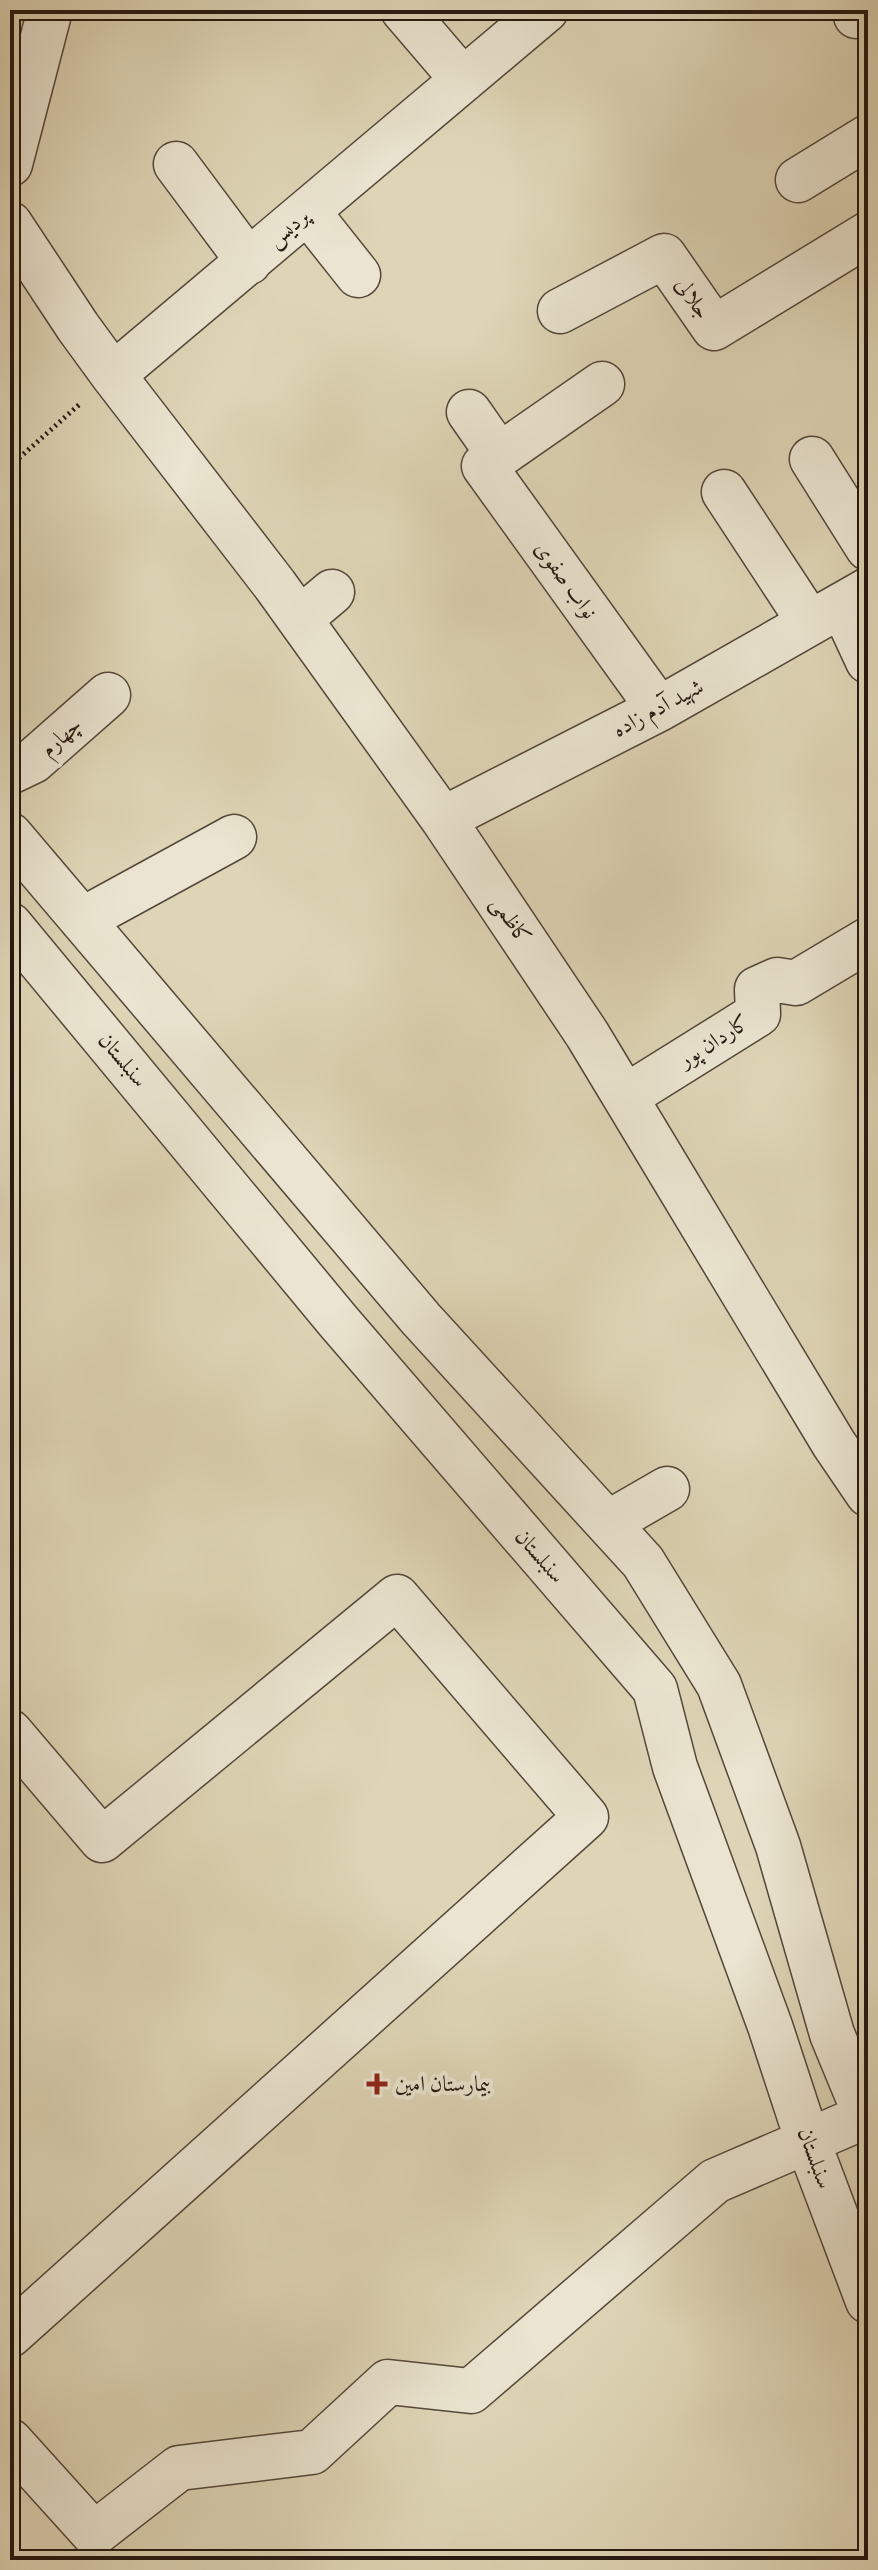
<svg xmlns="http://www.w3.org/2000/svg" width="878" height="2570" font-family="'IM FELL French Canon',Amiri,serif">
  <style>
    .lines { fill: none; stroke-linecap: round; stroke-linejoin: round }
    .minor-casing { stroke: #53473b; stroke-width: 47 }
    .path { stroke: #251812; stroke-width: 5; stroke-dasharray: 2 4; stroke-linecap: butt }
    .minor { stroke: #eae4d0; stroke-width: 44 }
    .poi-dot { fill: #8f2418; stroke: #eae4d0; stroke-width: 3 }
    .labels { text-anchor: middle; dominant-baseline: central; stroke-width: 8; stroke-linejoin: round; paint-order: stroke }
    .street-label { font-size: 22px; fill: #251812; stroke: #eae4d0 }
    .poi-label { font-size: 22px; fill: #251812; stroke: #eae4d0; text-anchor: start }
  </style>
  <rect width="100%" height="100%" fill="#ded5b6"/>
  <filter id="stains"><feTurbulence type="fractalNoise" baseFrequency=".0025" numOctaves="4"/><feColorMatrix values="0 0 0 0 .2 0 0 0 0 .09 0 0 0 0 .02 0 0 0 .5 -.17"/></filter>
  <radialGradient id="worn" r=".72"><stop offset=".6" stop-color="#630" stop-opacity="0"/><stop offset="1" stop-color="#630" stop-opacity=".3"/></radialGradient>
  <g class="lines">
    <defs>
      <path id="minor" d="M 403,10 L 463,80
        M 856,16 L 865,10
        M 10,164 L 50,10
        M 176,164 L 249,262
        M 798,180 L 868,137
        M 308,212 L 358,275
        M 10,224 L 78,327 L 113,375 L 275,585 L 443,819 L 587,1034 L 834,1444 L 868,1494
        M 560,311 L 664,256 L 714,328 L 868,234
        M 113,375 L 546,10
        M 602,384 L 484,466 L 659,709
        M 469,412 L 499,455
        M 812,459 L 868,548
        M 724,492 L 810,623
        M 842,605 L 868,661
        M 300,619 L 332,592
        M 10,772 L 33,761 L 108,695
        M 443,819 L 659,709 L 868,590
        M 10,835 L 421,1319 L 643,1562 L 719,1685 L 778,1846 L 832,2034 L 868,2121
        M 82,920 L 234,837
        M 10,925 L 338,1321 L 655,1689 L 675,1767 L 770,2026 L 808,2142 L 868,2301
        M 625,1097 L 758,1014 L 757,989 L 777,980 L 796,983 L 868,940
        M 608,1523 L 667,1489
        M 10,1732 L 102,1840 L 397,1597 L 586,1817 L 10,2335
        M 10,2441 L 94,2534 L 179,2468 L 312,2452 L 388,2382 L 471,2391 L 715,2181 L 866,2116"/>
    </defs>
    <!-- minor casing -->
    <use href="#minor" class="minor-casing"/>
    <!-- path -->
    <path class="path" d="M 10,466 L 81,403"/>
    <!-- minor -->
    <use href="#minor" class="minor"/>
  </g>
  <!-- markers -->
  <path class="poi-dot" d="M373 2072h8v8h8v8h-8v8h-8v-8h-8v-8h8z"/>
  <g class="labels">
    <!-- street labels -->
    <g class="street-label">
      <text transform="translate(288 228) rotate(-40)">پردیس</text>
      <text transform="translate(693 298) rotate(56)">جلالی</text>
      <text transform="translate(566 580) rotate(54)">نواب صفوی</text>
      <text transform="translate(658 708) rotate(-28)">شهید آدم زاده</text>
      <text transform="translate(61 737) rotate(-42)">چهارم</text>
      <text transform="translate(511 920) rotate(56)">کاظمی</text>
      <text transform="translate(714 1041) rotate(-32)">کاردان پور</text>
      <text transform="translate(123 1060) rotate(50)">سنبلستان</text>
      <text transform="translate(540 1556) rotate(49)">سنبلستان</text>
      <text transform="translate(815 2158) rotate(70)">سنبلستان</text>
    </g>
    <!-- poi labels -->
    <g class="poi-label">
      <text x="395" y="2084">بیمارستان امین</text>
    </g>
  </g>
  <!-- margin -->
  <rect width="878" height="2570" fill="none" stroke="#ded5b6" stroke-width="40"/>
  <rect x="12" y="12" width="854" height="2546" fill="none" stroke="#251812" stroke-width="4"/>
  <rect x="20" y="20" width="838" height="2530" fill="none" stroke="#251812" stroke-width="2"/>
  <rect width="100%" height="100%" filter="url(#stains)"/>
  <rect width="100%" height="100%" fill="url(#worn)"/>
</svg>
